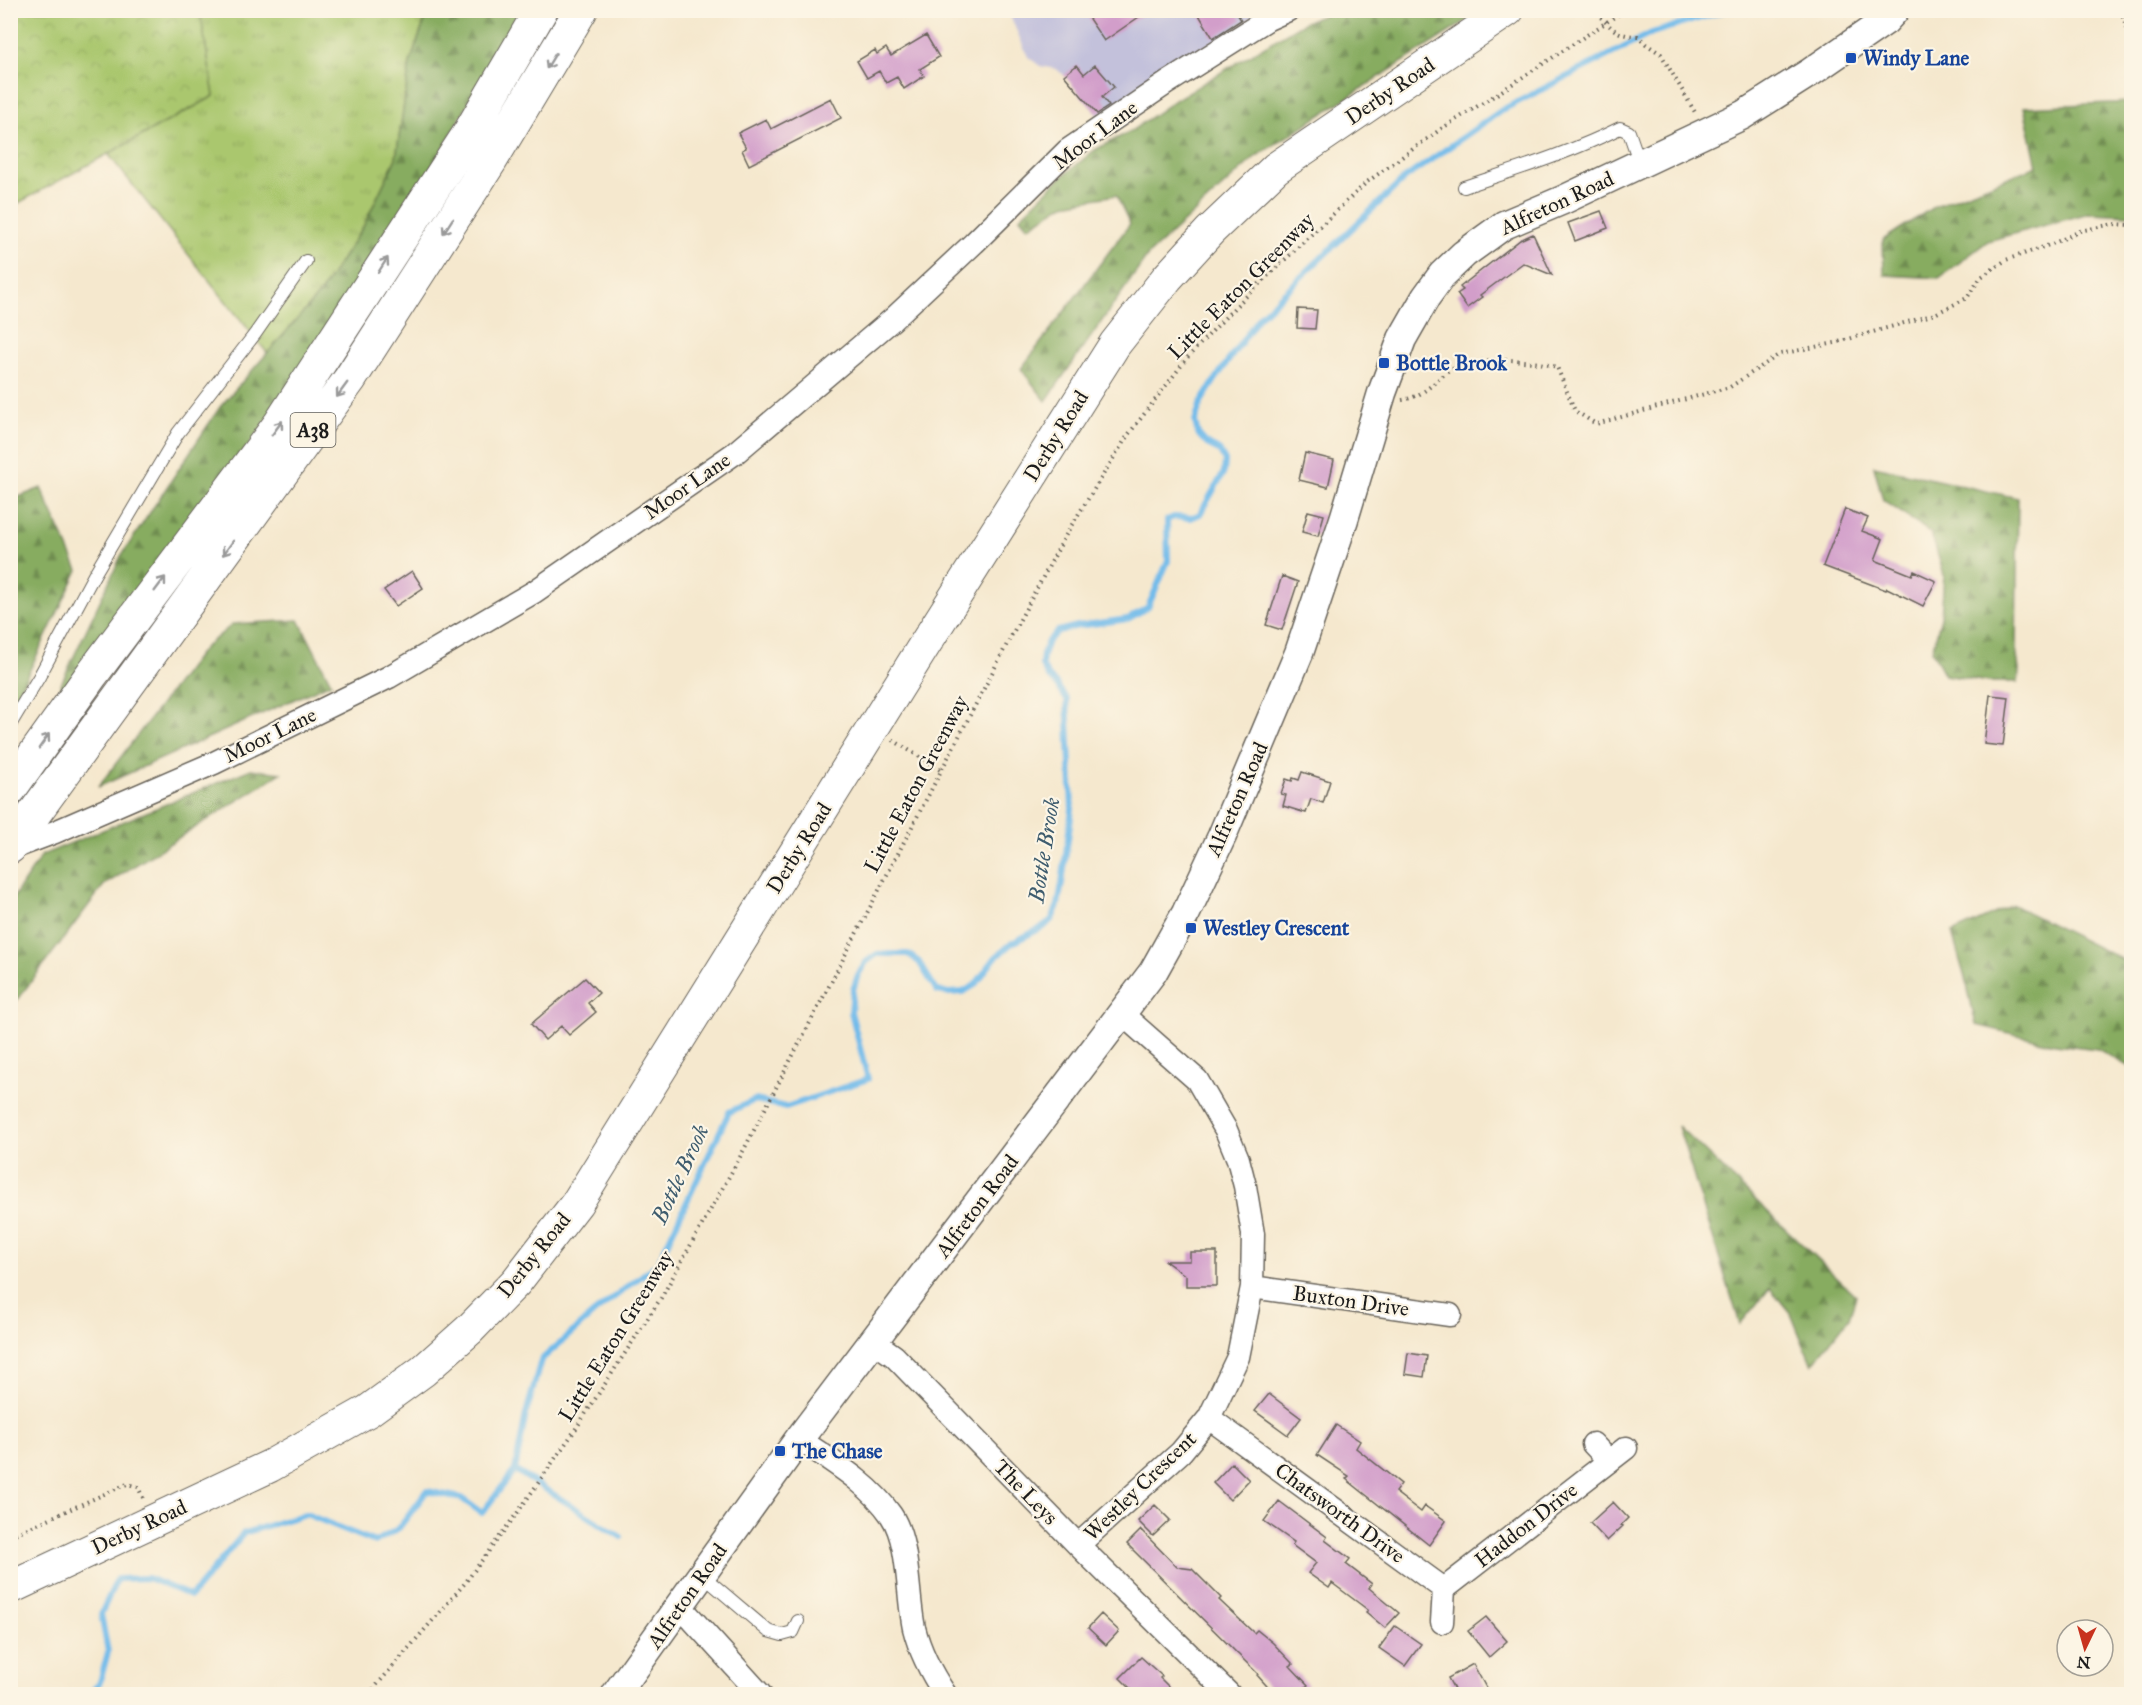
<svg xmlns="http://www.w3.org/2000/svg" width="2142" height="1705" font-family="'IM FELL Great Primer',serif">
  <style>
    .industrial { fill: #c3c1db }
    .grass { fill: url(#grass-tufts); stroke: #637245; stroke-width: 1.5 }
    .forest { fill: url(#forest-firs); stroke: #52643e; stroke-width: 1.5 }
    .park { fill: url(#park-crowns); stroke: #637245; stroke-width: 1.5 }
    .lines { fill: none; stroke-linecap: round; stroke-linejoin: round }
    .stream { stroke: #72bbea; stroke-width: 6 }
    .building { fill: #d29eca }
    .service-casing { stroke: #68635a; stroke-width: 14 }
    .minor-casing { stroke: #68635a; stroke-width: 25 }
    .tertiary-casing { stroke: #68635a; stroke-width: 31 }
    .secondary-casing { stroke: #68635a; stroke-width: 34 }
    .trunk-casing { stroke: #68635a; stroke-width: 35 }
    .path { stroke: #68635a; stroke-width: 4; stroke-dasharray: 1.5 4.5; stroke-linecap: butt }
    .service { stroke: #fff; stroke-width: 12 }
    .minor { stroke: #fff; stroke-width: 22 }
    .tertiary { stroke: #fff; stroke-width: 28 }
    .secondary { stroke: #fff; stroke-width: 32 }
    .trunk { stroke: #fff; stroke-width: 33 }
    .oneway { stroke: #999 }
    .transit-dot { fill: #1a4fb4; stroke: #fcf5e5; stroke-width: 2 }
    .labels { text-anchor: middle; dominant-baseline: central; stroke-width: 4.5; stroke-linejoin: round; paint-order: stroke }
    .shield { fill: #fcf5e5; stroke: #5f5d58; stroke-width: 1.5 }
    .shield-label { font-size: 20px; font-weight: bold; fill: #1c1c1c }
    .transit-label { font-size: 21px; font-weight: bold; fill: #164399; stroke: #fcf5e5; text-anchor: start }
    .street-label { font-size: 21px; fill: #1c1c1c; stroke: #fcf5e5 }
    .water-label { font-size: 22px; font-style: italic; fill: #3e5c6e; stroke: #fcf5e5 }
  </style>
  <defs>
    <pattern id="grass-tufts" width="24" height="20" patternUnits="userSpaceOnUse" patternTransform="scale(1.5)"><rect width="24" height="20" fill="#aac76e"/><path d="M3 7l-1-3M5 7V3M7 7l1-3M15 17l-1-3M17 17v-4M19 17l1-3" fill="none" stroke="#92aa5f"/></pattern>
    <pattern id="forest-firs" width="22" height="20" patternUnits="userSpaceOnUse" patternTransform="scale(1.5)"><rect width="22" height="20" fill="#87ac61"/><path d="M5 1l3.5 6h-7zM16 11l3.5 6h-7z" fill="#6e8b4f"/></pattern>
    <pattern id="park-crowns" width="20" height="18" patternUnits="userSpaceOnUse" patternTransform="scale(1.5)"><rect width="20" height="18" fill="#aac76e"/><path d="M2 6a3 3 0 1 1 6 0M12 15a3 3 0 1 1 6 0" fill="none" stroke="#92aa5f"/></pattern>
  </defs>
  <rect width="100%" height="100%" fill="#fcf5e5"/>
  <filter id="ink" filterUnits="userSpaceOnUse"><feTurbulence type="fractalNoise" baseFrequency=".0167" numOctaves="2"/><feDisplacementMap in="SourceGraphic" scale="12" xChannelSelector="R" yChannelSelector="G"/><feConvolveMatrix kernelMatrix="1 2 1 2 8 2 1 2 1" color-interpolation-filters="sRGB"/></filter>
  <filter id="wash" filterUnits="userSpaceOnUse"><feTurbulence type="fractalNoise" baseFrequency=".008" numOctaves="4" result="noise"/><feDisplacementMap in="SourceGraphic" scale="24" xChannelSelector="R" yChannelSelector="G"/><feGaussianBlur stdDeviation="1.35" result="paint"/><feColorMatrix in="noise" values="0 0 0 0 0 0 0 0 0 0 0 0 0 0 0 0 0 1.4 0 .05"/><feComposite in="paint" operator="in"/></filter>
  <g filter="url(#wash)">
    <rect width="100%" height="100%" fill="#f5e8ce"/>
    <!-- industrial -->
    <path class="industrial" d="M 1012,10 L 1262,11 L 1098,116 L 1064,75 L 1056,69 L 1040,66 L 1028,57 L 1011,18 Z"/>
    <!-- grass -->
    <path class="grass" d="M 200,11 L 428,11 L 410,63 L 396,158 L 363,227 L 320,293 L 268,354 L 108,154 L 214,96 Z"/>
    <!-- forest -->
    <path class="forest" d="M 428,11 L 519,11 L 444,147 L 295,383 L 61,698 L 61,684 L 121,556 L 220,407 L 320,293 L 363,227 L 396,158 L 410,63 Z
      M 1335,11 L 1482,11 L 1255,157 L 1148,255 L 1046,401 L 1021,369 L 1130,224 L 1116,195 L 1064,204 L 1028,227 L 1020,217 L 1058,180 L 1095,150 L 1131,131 L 1177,99 L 1305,22 Z
      M 2131,102 L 2131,215 L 2089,213 L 1988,241 L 1939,278 L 1884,275 L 1883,240 L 1935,206 L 2037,166 L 2024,107 Z
      M 1874,466 L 2018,498 L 2016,649 L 2019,670 L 2018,682 L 1989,682 L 1945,675 L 1932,651 L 1941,617 L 1944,575 L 1931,533 L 1883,500 Z
      M 41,488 L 78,570 L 11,709 L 11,500 Z
      M 299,620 L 331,683 L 98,787 L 203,649 L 233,624 Z
      M 251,769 L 281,773 L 104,885 L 11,1008 L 11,901 L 42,855 Z
      M 2013,905 L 2131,964 L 2131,1068 L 2098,1049 L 2055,1044 L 1976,1025 L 1967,985 L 1952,933 Z
      M 1678,1126 L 1856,1296 L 1849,1318 L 1812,1365 L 1791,1314 L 1770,1288 L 1740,1324 Z"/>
    <!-- park -->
    <path class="park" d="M 11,10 L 200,11 L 214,96 L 11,207 Z"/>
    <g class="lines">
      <!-- stream -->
      <path class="stream" d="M 515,1470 L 621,1537
        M 90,1694 L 100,1682 L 108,1652 L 101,1614 L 117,1579 L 148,1578 L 191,1596 L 244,1533 L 306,1514 L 375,1542 L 399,1528 L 427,1491 L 461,1498 L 482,1513 L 515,1470 L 526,1414 L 541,1360 L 594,1313 L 658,1263 L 729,1112 L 755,1100 L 786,1107 L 868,1079 L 851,1012 L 853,990 L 858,975 L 866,962 L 877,954 L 908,954 L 919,962 L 937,991 L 949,993 L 963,992 L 975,985 L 995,958 L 1012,943 L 1045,926 L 1052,919 L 1058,905 L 1062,883 L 1072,809 L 1067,700 L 1056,684 L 1048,676 L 1042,665 L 1043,655 L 1048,641 L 1058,631 L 1078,626 L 1128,619 L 1148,607 L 1168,561 L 1167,520 L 1174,517 L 1191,518 L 1200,514 L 1224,472 L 1225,461 L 1219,450 L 1207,444 L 1198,434 L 1195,422 L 1201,402 L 1217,377 L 1259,317 L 1405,178 L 1502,110 L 1652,33 L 1727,10"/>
    </g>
    <g id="blocks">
      <!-- building -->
      <path class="building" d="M 1083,10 L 1149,10 L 1104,41 Z
        M 1196,10 L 1235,10 L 1241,20 L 1213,38 Z
        M 926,35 L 939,57 L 920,69 L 924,76 L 904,89 L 897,77 L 886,83 L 879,71 L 867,78 L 857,61 L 875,50 L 877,54 L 886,48 L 891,56 Z
        M 1077,65 L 1084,74 L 1095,65 L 1114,87 L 1102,97 L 1109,106 L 1097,114 L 1064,75 Z
        M 831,98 L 841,118 L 749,165 L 742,150 L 746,148 L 738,133 L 766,119 L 771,129 Z
        M 1601,211 L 1608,228 L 1575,241 L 1568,223 Z
        M 1533,234 L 1552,275 L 1523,263 L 1480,295 L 1482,297 L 1467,308 L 1457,294 L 1463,290 L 1460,287 L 1520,240 Z
        M 1298,309 L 1317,310 L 1315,329 L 1297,328 Z
        M 1305,453 L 1334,460 L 1328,487 L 1299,480 Z
        M 1845,509 L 1868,518 L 1862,531 L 1883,539 L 1875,560 L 1912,575 L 1914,571 L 1936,581 L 1923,606 L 1887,588 L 1886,590 L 1823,566 Z
        M 1308,511 L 1324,515 L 1318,536 L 1302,532 Z
        M 412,571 L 423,588 L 396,606 L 384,590 Z
        M 1282,576 L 1298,582 L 1282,630 L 1266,625 Z
        M 1990,695 L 2009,697 L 2003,746 L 1984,744 Z
        M 1302,772 L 1330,781 L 1323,803 L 1311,799 L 1306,813 L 1283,806 L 1286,795 L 1281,794 L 1286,779 L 1292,781 L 1293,778 L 1299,780 Z
        M 585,978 L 599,993 L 588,1003 L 596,1012 L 569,1035 L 561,1026 L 545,1040 L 531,1024 Z
        M 1190,1252 L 1217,1252 L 1217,1286 L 1186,1286 L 1186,1276 L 1165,1261 L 1190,1261 Z
        M 1408,1353 L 1427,1356 L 1424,1377 L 1405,1374 Z
        M 1269,1394 L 1301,1418 L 1288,1435 L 1255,1411 Z
        M 1336,1425 L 1360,1441 L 1356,1448 L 1401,1484 L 1395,1492 L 1421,1512 L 1425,1506 L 1446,1521 L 1429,1545 L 1346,1479 L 1349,1476 L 1317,1455 Z
        M 1232,1463 L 1249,1480 L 1230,1500 L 1213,1483 Z
        M 1279,1501 L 1327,1537 L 1325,1540 L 1350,1559 L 1346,1564 L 1372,1584 L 1369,1588 L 1399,1613 L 1385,1628 L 1366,1612 L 1368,1610 L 1332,1583 L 1329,1588 L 1308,1573 L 1316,1563 L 1292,1545 L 1294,1542 L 1264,1521 Z
        M 1613,1502 L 1628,1518 L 1621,1525 L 1623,1526 L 1607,1541 L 1590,1523 Z
        M 1155,1505 L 1170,1520 L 1153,1536 L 1138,1521 Z
        M 1141,1530 L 1177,1567 L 1192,1569 L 1221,1598 L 1219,1600 L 1254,1633 L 1257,1630 L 1273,1643 L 1293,1664 L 1290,1666 L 1308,1685 L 1297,1695 L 1275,1695 L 1257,1675 L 1258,1674 L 1127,1544 Z
        M 1101,1614 L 1119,1631 L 1106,1645 L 1088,1628 Z
        M 1486,1617 L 1507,1641 L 1489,1657 L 1468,1631 Z
        M 1395,1626 L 1421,1644 L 1405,1666 L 1379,1648 Z
        M 1141,1657 L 1162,1676 L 1160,1678 L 1177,1695 L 1137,1695 L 1120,1678 Z
        M 1473,1664 L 1490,1695 L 1457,1695 L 1448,1678 Z"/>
    </g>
  </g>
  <g filter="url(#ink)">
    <use href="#blocks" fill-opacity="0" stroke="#68635a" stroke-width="1.5"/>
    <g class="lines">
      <defs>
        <path id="service" d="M 1464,187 C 1517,169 1570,153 1620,128 L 1629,132 L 1640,164
          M 10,725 L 39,677 L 94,575 L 178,433 L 255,334 L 306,261
          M 702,1575 L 768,1631 L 782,1635 L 793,1632 L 798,1621"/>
        <path id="minor" d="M 10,849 L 55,832 L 214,763 L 389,677 L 534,592 L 735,453 L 893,319 L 974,243 L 1068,150 L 1167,83 L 1268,19 L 1288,10
          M 1252,1287 L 1450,1315
          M 874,1342 L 894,1356 L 1078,1545 L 1229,1694
          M 1209,1418 L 1444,1589 L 1442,1622
          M 799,1439 C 832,1462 868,1482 891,1515 C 910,1543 907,1596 914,1628 C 920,1652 931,1673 945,1694
          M 1593,1444 L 1609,1461
          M 1078,1545 L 1181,1452 L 1209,1418 L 1238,1357 L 1252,1287 L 1253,1234 L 1245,1186 L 1238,1159 L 1226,1130 L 1197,1080 L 1122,1014
          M 1444,1589 L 1626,1448
          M 680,1606 L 760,1694"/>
        <path id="tertiary" d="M 616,1694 L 799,1439 L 1153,972 L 1186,913 L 1222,836 L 1299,653 L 1344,519 L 1382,393 L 1402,339 L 1426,297 L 1442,275 L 1464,254 L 1504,225 L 1563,200 L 1743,115 L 1811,72 L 1885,21 L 1895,10"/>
        <path id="secondary" d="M 10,1588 L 270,1466 L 368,1411 L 423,1371 L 469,1330 L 516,1282 L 577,1203 L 927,641 L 1115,344 L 1167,278 L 1210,231 L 1276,168 L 1508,10"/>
        <path id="trunk" d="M 10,789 L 92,674 L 279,425 L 468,135 L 541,10
          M 10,847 L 350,379 L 491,160 L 581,10"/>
      </defs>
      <!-- service casing -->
      <use href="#service" class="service-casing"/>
      <!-- minor casing -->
      <use href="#minor" class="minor-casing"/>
      <!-- tertiary casing -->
      <use href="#tertiary" class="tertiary-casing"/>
      <!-- secondary casing -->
      <use href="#secondary" class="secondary-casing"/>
      <!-- trunk casing -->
      <use href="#trunk" class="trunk-casing"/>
      <!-- path -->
      <path class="path" d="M 1591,10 C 1611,23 1611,36 1638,36 L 1646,44 L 1661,54 L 1696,114
        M 2121,10 L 2132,45
        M 1402,400 C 1422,397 1431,385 1446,373 C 1472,354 1527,359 1557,367 L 1575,411 L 1596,424 L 1730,387 L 1780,354 L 1835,343 L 1935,314 L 1967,298 L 1981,277 L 2006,260 L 2052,244 L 2080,231 L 2113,224 L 2132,225
        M 893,740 L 940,770
        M 10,1536 L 127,1484 L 138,1487 L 143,1498
        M 369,1694 L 465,1583 L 518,1512 L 573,1433 L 661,1298 L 739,1159 L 1017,625 L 1068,531 L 1128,435 L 1188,357 L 1235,307 L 1367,182 L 1441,129 L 1497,94 L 1625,10"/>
      <!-- service -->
      <use href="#service" class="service"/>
      <!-- minor -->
      <use href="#minor" class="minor"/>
      <!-- tertiary -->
      <use href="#tertiary" class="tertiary"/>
      <!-- secondary -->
      <use href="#secondary" class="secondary"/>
      <!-- trunk -->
      <use href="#trunk" class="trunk"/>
    </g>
    <!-- one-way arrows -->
    <defs><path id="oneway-shaft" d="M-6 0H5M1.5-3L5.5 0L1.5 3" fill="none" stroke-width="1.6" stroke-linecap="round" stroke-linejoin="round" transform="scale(1.5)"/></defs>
    <g class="oneway">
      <use href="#oneway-shaft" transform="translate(551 61) rotate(121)"/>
      <use href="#oneway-shaft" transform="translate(448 226) rotate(123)"/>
      <use href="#oneway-shaft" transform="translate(383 265) rotate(-57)"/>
      <use href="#oneway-shaft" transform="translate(342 390) rotate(126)"/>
      <use href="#oneway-shaft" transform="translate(277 428) rotate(-54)"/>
      <use href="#oneway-shaft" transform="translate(228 548) rotate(126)"/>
      <use href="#oneway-shaft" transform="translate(160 584) rotate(-53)"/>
      <use href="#oneway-shaft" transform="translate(44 741) rotate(-55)"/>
    </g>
  </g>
  <!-- markers -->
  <g class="transit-dot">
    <rect x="1845" y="52" width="12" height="12" rx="3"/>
    <rect x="1378" y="357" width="12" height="12" rx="3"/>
    <rect x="1185" y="922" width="12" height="12" rx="3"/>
    <rect x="774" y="1445" width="12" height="12" rx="3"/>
  </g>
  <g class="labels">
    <!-- shield labels -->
    <rect class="shield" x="290.5" y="413" width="45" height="34" rx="4.5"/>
    <g class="shield-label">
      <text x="313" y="430">A38</text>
    </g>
    <!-- transit labels -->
    <g class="transit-label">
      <text x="1863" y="58">Windy Lane</text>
      <text x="1396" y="363">Bottle Brook</text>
      <text x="1203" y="928">Westley Crescent</text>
      <text x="792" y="1451">The Chase</text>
    </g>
    <!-- street labels -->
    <g class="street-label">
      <text transform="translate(1390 91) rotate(-34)">Derby Road</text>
      <text transform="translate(1095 135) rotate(-37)">Moor Lane</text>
      <text transform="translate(1557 203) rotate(-25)">Alfreton Road</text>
      <text transform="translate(1241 286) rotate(-45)">Little Eaton Greenway</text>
      <text transform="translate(1056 436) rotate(-58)">Derby Road</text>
      <text transform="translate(687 486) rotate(-35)">Moor Lane</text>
      <text transform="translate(270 735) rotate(-26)">Moor Lane</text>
      <text transform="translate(916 784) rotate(-62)">Little Eaton Greenway</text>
      <text transform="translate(1237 799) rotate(-66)">Alfreton Road</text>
      <text transform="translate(799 848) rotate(-58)">Derby Road</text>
      <text transform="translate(977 1206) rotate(-53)">Alfreton Road</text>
      <text transform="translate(534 1255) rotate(-51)">Derby Road</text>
      <text transform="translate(1351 1301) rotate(8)">Buxton Drive</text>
      <text transform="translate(616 1336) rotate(-58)">Little Eaton Greenway</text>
      <text transform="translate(1140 1486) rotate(-44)">Westley Crescent</text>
      <text transform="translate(1026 1492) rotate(46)">The Leys</text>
      <text transform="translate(1340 1513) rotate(36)">Chatsworth Drive</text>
      <text transform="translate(1526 1525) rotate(-38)">Haddon Drive</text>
      <text transform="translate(139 1527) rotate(-25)">Derby Road</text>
      <text transform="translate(687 1596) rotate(-55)">Alfreton Road</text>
    </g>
    <!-- water labels -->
    <g class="water-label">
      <text transform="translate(1044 850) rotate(-81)">Bottle Brook</text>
      <text transform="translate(680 1174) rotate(-65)">Bottle Brook</text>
    </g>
  </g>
  <!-- margin -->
  <rect width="2142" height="1705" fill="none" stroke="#fcf5e5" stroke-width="36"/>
  <!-- north arrow -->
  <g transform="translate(2085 1648) rotate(185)"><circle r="28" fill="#fcf5e5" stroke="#a29e95" stroke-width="1.5"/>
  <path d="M0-4.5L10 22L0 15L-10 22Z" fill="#c8321e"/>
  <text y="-9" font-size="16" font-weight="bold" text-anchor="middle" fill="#1c1c1c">N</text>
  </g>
</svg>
